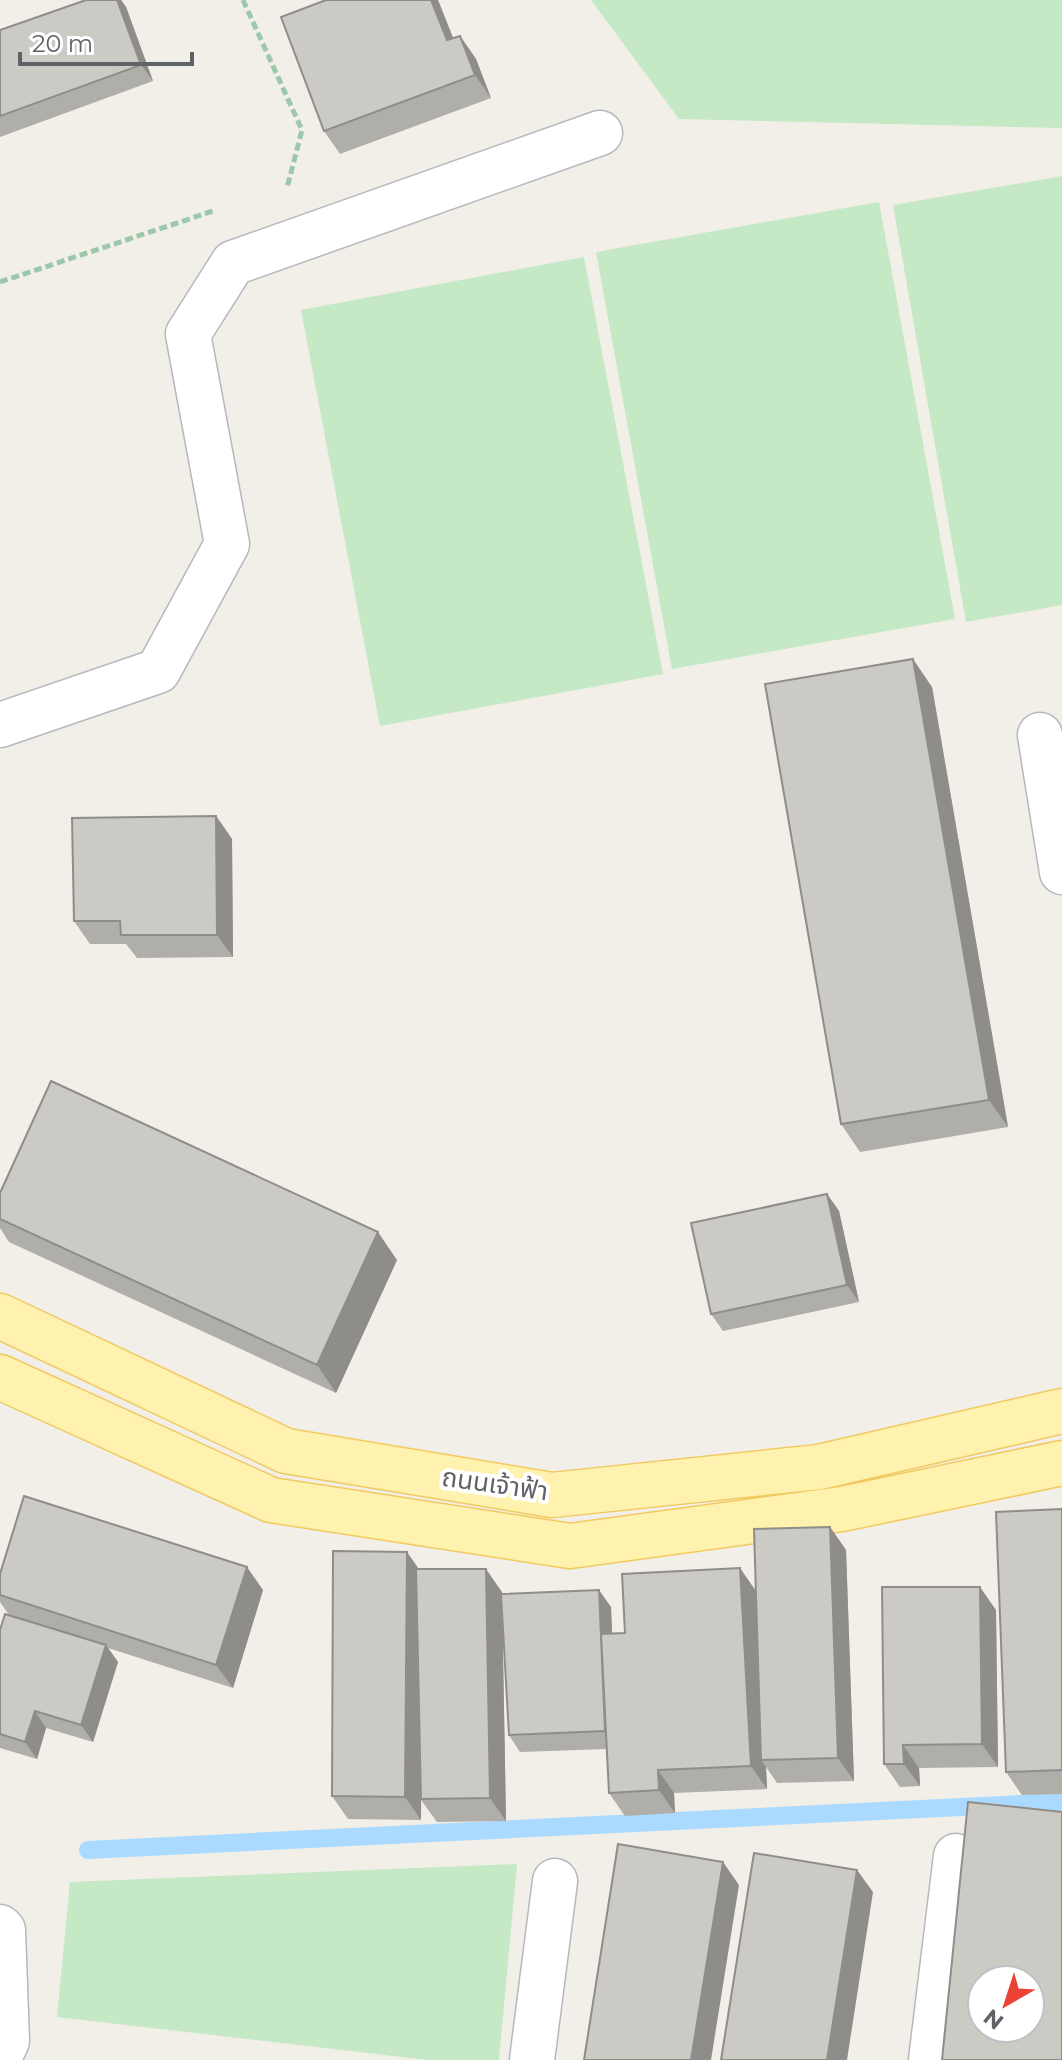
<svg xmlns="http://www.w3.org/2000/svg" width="1062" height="2060" font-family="Montserrat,'Noto Sans Thai',sans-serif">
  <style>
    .green { fill: #c5e8c5 }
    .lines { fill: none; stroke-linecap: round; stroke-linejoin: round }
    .stream { stroke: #aadaff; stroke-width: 18 }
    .minor-casing { stroke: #b5b8bc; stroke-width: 47 }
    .major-casing { stroke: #f2c960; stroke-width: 47 }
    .path { stroke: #9cc7a9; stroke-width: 5; stroke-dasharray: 8 4; stroke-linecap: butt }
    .minor { stroke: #fff; stroke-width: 44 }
    .major { stroke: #fff2af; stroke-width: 44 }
    .wall { fill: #afaea9 }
    .shaded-wall { fill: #8f8d8a }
    .building { fill: #cccac5; stroke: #8f8d8a; stroke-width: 2; fill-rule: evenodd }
    .labels { text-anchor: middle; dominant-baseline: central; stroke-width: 8; stroke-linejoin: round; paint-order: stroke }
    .street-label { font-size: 26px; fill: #5f6368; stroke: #fff }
  </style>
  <rect width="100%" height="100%" fill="#f1efe8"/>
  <!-- green -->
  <path class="green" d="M 591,0 L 1062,0 L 1062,128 L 679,119 Z
    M 1062,176 L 1062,605 L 966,622 L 893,205 Z
    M 879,202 L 955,619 L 672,669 L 596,252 Z
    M 584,257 L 663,674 L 380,726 L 301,310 Z
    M 517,1864 L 499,2060 L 428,2060 L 57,2017 L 70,1882 Z"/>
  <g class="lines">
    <!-- stream -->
    <path class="stream" d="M 88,1850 L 1062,1802"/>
    <defs>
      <path id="minor" d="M 0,725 L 158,671 L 227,544 L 188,334 L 233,263 L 600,133
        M 1040,735 L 1062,872
        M 0,1927 L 3,1930 L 7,2041 L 0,2056
        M 532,2060 L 555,1881
        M 931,2060 L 956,1856"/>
      <path id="major" d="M 0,1316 L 286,1451 L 552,1495 L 819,1467 L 1062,1411
        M 0,1377 L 271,1500 L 570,1546 L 842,1509 L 1062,1463"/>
    </defs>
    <!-- minor casing -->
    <use href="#minor" class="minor-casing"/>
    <!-- major casing -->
    <use href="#major" class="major-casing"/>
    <!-- path -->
    <path class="path" d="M 243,0 L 302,130 L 287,188
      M 0,282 L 216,210"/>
    <!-- minor -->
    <use href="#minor" class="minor"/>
    <!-- major -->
    <use href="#major" class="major"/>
  </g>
  <!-- wall -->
  <path class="wall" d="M 86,0 L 121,0 L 126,7 L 153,81 L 0,137 L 0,30 Z
    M 326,0 L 438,0 L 453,38 L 460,36 L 476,59 L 491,98 L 340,154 L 324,131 Z
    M 932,687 L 1008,1127 L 860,1152 L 841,1124 Z
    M 216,816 L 232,839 L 233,957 L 137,958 L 126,944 L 90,944 L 74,921 Z
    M 0,1193 L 397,1260 L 336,1393 L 9,1242 L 0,1228 Z
    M 827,1194 L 839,1211 L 859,1302 L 723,1331 L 711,1314 Z
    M 1062,1509 L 1062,1794 L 1022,1795 L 1006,1772 Z
    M 830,1527 L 846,1550 L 854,1781 L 777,1783 L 766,1767 L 767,1789 L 674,1793 L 675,1813 L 625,1816 L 609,1793 L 607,1749 L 520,1752 L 509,1735 L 502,1605 L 506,1821 L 437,1822 L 421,1800 L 421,1820 L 348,1819 L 332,1796 L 419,1569 L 502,1592 L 502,1594 L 611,1607 L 612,1633 L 625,1633 L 756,1591 Z
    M 0,1574 L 263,1590 L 233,1688 L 108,1648 L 118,1662 L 93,1742 L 46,1728 L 37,1759 L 0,1748 L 0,1630 L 9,1615 L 0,1602 Z
    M 996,1610 L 998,1767 L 919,1768 L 920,1786 L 900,1787 L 884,1764 Z"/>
  <!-- shaded-wall -->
  <path class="shaded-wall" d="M 117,0 L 121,0 L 126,7 L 153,81 L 141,65 Z
    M 431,0 L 438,0 L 463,63 L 447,40 Z
    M 460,36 L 476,59 L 491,98 L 475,75 Z
    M 913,659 L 932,687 L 1008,1127 L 989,1100 Z
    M 216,816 L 232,839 L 233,957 L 217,935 Z
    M 827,1194 L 839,1211 L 859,1302 L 847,1285 Z
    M 378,1232 L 397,1260 L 336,1393 L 317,1365 Z
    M 830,1527 L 846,1550 L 854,1781 L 838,1758 Z
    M 407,1552 L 423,1575 L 421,1820 L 405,1797 Z
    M 247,1567 L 263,1590 L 233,1688 L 216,1665 Z
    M 740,1568 L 756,1591 L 761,1760 L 766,1767 L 767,1789 L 751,1766 Z
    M 486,1569 L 502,1592 L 506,1821 L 490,1798 Z
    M 980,1587 L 996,1610 L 998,1767 L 982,1744 Z
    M 599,1590 L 611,1607 L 617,1748 L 605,1731 Z
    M 106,1645 L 118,1662 L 93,1742 L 81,1725 Z
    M 35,1711 L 46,1728 L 37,1759 L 25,1742 Z
    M 903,1745 L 919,1768 L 920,1786 L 904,1764 Z
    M 658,1770 L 674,1793 L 675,1813 L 659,1790 Z
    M 723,1862 L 739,1885 L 711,2060 L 691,2060 Z
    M 857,1870 L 873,1892 L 847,2060 L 827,2060 Z"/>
  <!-- building -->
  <path class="building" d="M 86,0 L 117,0 L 141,65 L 0,116 L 0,30 Z
    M 326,0 L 431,0 L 447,40 L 460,36 L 475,75 L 324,131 L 281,17 Z
    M 913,659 L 989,1100 L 841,1124 L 765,684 Z
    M 216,816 L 217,935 L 121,935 L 120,921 L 74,921 L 72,818 Z
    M 51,1081 L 378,1232 L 317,1365 L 0,1219 L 0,1193 Z
    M 827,1194 L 847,1285 L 711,1314 L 691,1223 Z
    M 24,1496 L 247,1567 L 216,1665 L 0,1595 L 0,1574 Z
    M 1062,1509 L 1062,1770 L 1006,1772 L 996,1512 Z
    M 830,1527 L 838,1758 L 761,1760 L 754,1529 Z
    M 333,1551 L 407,1552 L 405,1797 L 332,1796 Z
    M 740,1568 L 751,1766 L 658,1770 L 659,1790 L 609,1793 L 601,1634 L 625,1633 L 622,1574 Z
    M 416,1569 L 486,1569 L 490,1798 L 421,1799 Z
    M 882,1587 L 980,1587 L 982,1744 L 903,1745 L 904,1764 L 884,1764 Z
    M 599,1590 L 605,1731 L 509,1735 L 501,1594 Z
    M 5,1614 L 106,1645 L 81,1725 L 35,1711 L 25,1742 L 0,1734 L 0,1630 Z
    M 968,1802 L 1062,1812 L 1062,2060 L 942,2060 ZM 982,1980 L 1030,1980 L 1030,2028 L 982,2028 Z
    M 618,1844 L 723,1862 L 691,2060 L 584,2060 Z
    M 754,1853 L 857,1870 L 827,2060 L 721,2060 Z"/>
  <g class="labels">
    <!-- street labels -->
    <g class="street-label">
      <text transform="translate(495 1484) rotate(8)">ถนนเจ้าฟ้า</text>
    </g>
  </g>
  <!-- north arrow -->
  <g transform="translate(1006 2004) rotate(219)"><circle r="38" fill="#ffffff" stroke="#bfc1c3" stroke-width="2"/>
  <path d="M0-6L14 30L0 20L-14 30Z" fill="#ea4335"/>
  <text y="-12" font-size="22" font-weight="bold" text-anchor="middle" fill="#5f6368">N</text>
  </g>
  <!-- scale -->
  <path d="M20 52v12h172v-12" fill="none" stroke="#5f6368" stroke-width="4"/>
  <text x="32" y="52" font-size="24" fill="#5f6368" stroke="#ffffff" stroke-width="6" paint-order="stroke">20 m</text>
</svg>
